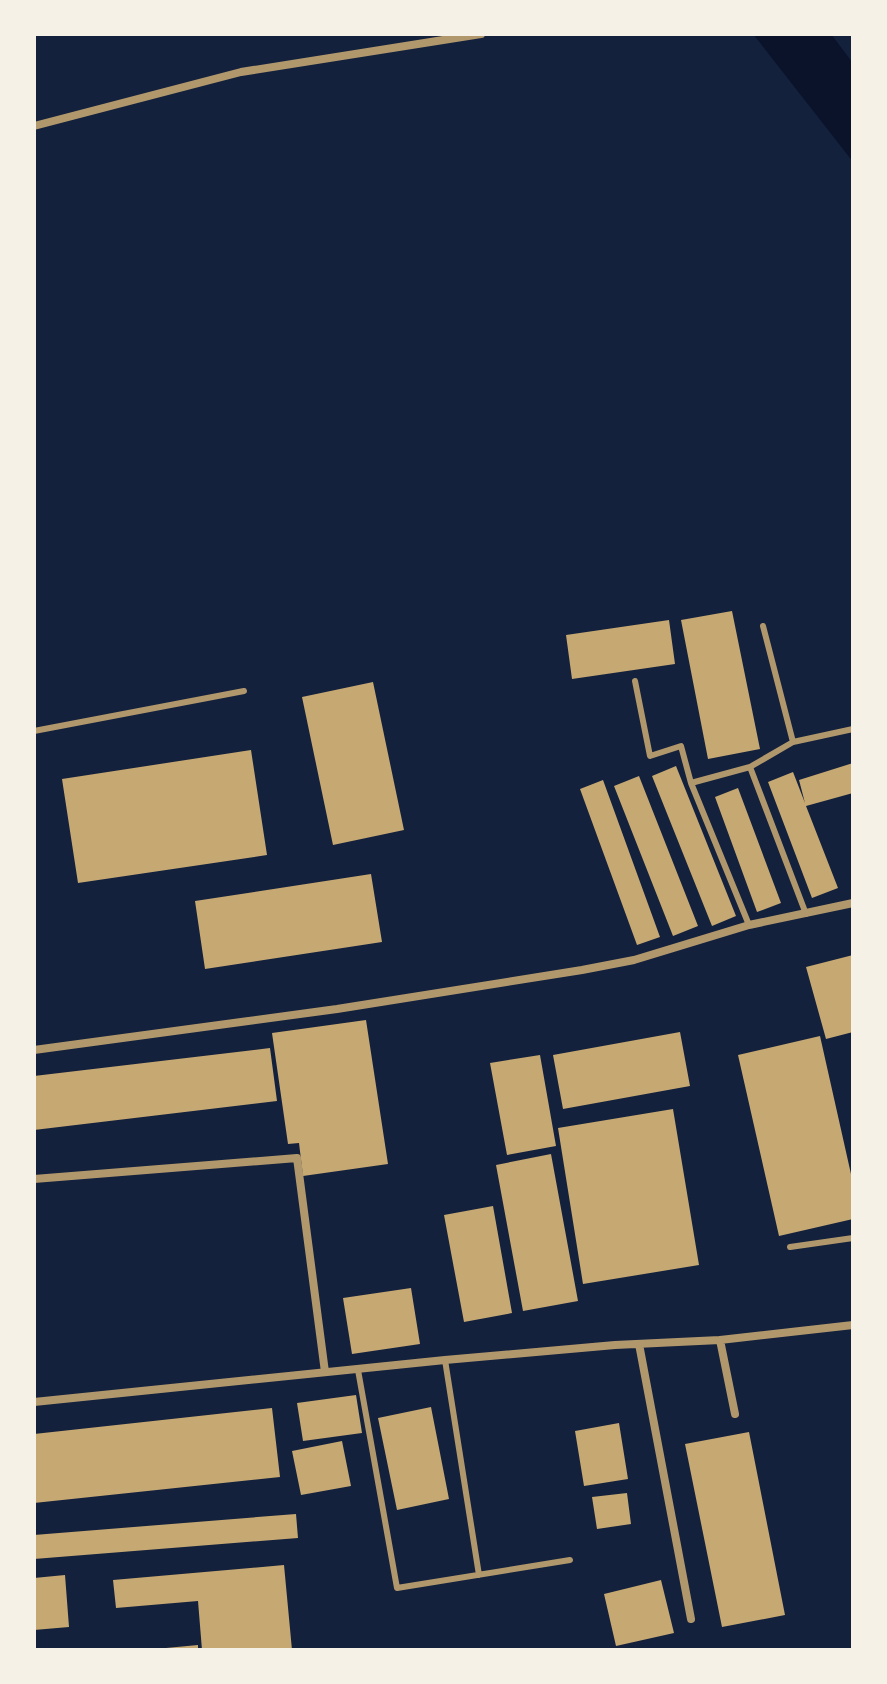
<svg xmlns="http://www.w3.org/2000/svg" width="887" height="1684" font-family="'Asap Condensed',sans-serif">
  <style>
    .water { fill: #0b132b }
    .building { fill: #c6a872 }
    .lines { fill: none; stroke-linecap: round; stroke-linejoin: round }
    .service { stroke: #b1986c; stroke-width: 6 }
    .minor { stroke: #b1986c; stroke-width: 8 }
  </style>
  <rect width="100%" height="100%" fill="#14213d"/>
  <!-- water -->
  <path class="water" d="M 753,34 L 831,34 L 853,63 L 853,162 Z"/>
  <!-- building -->
  <path class="building" d="M 732,611 L 760,749 L 708,759 L 681,620 Z
    M 669,620 L 675,664 L 572,679 L 566,635 Z
    M 373,682 L 404,830 L 333,845 L 302,697 Z
    M 251,750 L 267,855 L 78,883 L 62,779 Z
    M 853,763 L 853,793 L 806,806 L 838,888 L 812,898 L 768,782 L 793,772 L 805,803 L 799,780 Z
    M 676,766 L 736,916 L 712,926 L 652,776 Z
    M 639,776 L 698,926 L 673,936 L 614,786 Z
    M 603,780 L 660,937 L 637,945 L 580,789 Z
    M 738,788 L 781,903 L 757,912 L 715,797 Z
    M 371,874 L 382,942 L 205,969 L 195,901 Z
    M 853,955 L 853,1032 L 826,1039 L 806,967 Z
    M 366,1020 L 388,1164 L 303,1176 L 299,1143 L 288,1144 L 272,1033 Z
    M 680,1032 L 690,1086 L 563,1109 L 553,1055 Z
    M 820,1036 L 853,1183 L 853,1219 L 779,1236 L 738,1055 Z
    M 270,1048 L 277,1101 L 34,1130 L 34,1076 Z
    M 540,1055 L 556,1146 L 507,1155 L 490,1063 Z
    M 673,1109 L 699,1265 L 583,1284 L 558,1128 Z
    M 551,1154 L 578,1301 L 523,1311 L 496,1165 Z
    M 493,1206 L 512,1313 L 464,1322 L 444,1215 Z
    M 411,1288 L 420,1344 L 352,1354 L 343,1298 Z
    M 356,1395 L 362,1433 L 303,1441 L 297,1403 Z
    M 431,1407 L 449,1499 L 397,1510 L 378,1418 Z
    M 272,1408 L 280,1477 L 34,1503 L 34,1434 Z
    M 619,1423 L 628,1479 L 584,1486 L 575,1431 Z
    M 749,1432 L 785,1615 L 722,1627 L 685,1444 Z
    M 342,1441 L 351,1486 L 301,1495 L 292,1451 Z
    M 627,1493 L 631,1524 L 597,1529 L 592,1497 Z
    M 296,1514 L 298,1538 L 34,1559 L 34,1535 Z
    M 284,1565 L 292,1650 L 202,1650 L 198,1601 L 116,1608 L 113,1580 Z
    M 65,1575 L 69,1627 L 34,1630 L 34,1578 Z
    M 661,1580 L 674,1633 L 616,1646 L 604,1594 Z
    M 198,1645 L 198,1650 L 166,1650 L 166,1648 Z"/>
  <g class="lines">
    <!-- service -->
    <path class="service" d="M 763,626 L 793,742
      M 635,681 L 650,756 L 681,746 L 691,783 L 749,925
      M 34,731 L 244,691
      M 750,767 L 806,914
      M 691,783 L 750,767 L 793,742 L 853,729
      M 790,1247 L 853,1238
      M 445,1360 L 479,1575
      M 358,1370 L 397,1588 L 570,1560"/>
    <!-- minor -->
    <path class="minor" d="M 34,126 L 241,72 L 481,34
      M 34,1050 L 337,1009 L 582,970 L 634,960 L 749,925 L 853,903
      M 34,1179 L 297,1158 L 325,1372
      M 720,1340 L 735,1414
      M 639,1344 L 691,1619
      M 34,1402 L 445,1360 L 615,1345 L 720,1340 L 853,1325"/>
  </g>
  <!-- border -->
  <rect width="887" height="1684" fill="none" stroke="#f6f1e7" stroke-width="72"/>
</svg>
